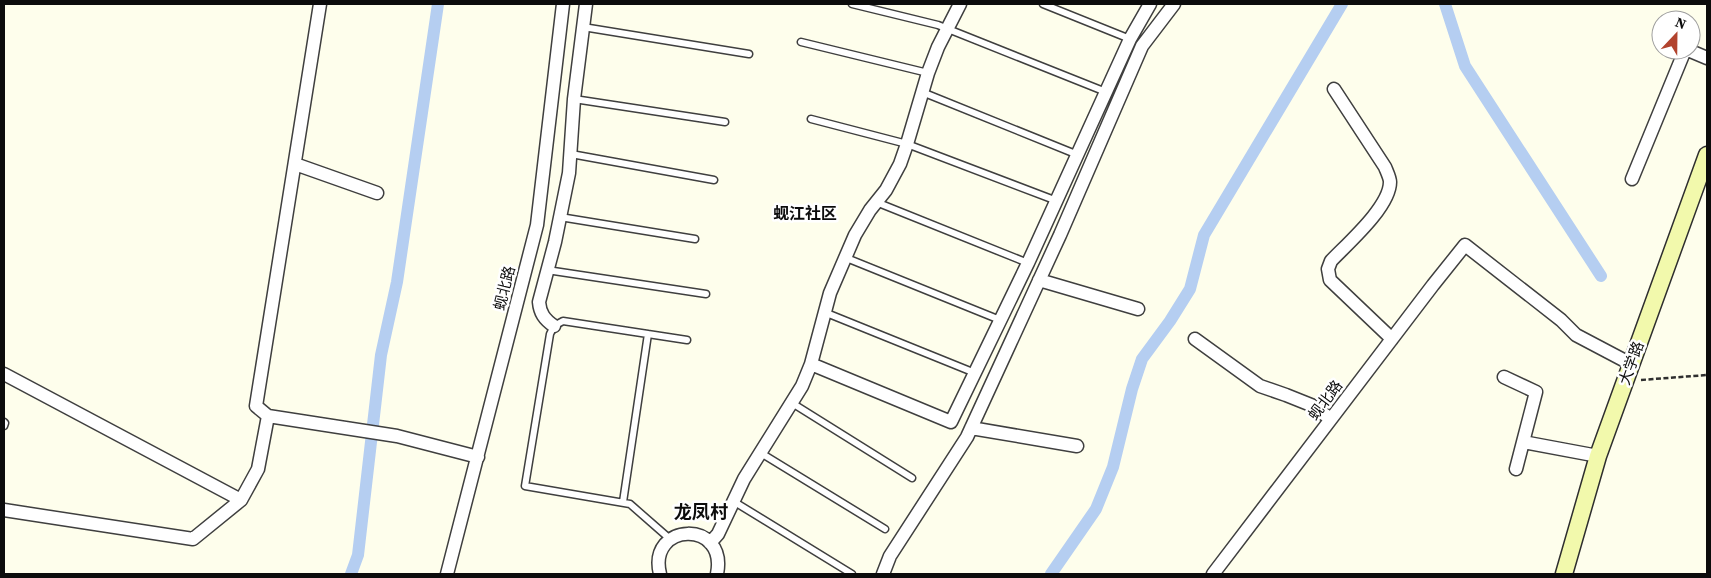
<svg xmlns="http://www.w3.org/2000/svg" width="1711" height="578" font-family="'Source Serif 4','Noto Sans SC',serif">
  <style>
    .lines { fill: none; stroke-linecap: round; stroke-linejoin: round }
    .canal { stroke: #b5cef1; stroke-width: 12 }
    .service-casing { stroke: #3f3f3f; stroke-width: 9 }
    .minor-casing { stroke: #3f3f3f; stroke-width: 15 }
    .secondary-casing { stroke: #2e2e2e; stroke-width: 19 }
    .path { stroke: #2e2e2e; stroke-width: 2.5; stroke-dasharray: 5 2.5; stroke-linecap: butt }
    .service { stroke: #fff; stroke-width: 6 }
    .minor { stroke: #fff; stroke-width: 12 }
    .secondary { stroke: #f2f9ac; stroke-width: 16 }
    .labels { text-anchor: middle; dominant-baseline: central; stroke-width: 5; stroke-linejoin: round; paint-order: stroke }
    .street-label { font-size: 15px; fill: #0c0c0c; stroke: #fff }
    .neighbourhood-label { font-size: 16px; font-weight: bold; fill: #0c0c0c; stroke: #fff }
    .quarter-label { font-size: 18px; font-weight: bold; fill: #0c0c0c; stroke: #fff }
  </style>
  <rect width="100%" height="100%" fill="#fefeec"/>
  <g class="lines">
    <!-- canal -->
    <path class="canal" d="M 1445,4 L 1465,66 L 1601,276
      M 351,574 L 358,555 L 381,355 L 397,282 L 438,4
      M 1051,574 L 1096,509 L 1113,467 L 1132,389 L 1142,359 L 1170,321 L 1190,289 L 1204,235 L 1342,4"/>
    <defs>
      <path id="service" d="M 852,4 L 938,25 L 1106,92
        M 1043,4 L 1130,39
        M 583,27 L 749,54
        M 801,42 L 928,73
        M 922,92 L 1078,155
        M 574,99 L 725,122
        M 811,119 L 907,144 L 1057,201
        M 571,154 L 714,180
        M 876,202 L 1028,263
        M 560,217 L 695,239
        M 844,257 L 1000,320
        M 547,270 L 706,294
        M 824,312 L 975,373
        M 792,403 L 912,478
        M 4,422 L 5,423 L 4,426
        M 761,453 L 885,529
        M 733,501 L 852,574
        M 623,502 L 648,334
        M 670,539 L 630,504 L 525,486 L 550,334 L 554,326 L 563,321 L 687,340"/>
      <path id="minor" d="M 1688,50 L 1707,58
        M 1334,89 L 1385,167 C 1387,172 1390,178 1390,182 C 1390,207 1347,244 1331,261 L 1328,269 L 1330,280 L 1392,339
        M 295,164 L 377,193
        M 1632,179 L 1685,50
        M 1039,280 L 1138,309
        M 554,326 C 544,319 540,313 539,302 L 555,242 L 569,173 L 574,99 L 586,4
        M 1195,339 L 1260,386 L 1286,395 L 1311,405 L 1331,419
        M 811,364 L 951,422 L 1028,263 L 1130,39 L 1150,4
        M 4,374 L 241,500
        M 1504,377 L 1536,392 L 1523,442
        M 268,416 L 397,436 L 478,457
        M 971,428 L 1077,446
        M 1516,469 L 1523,442 L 1598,456
        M 4,510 L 193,539 L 241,500 L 258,469 L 268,416 L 256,406 L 320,4
        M 710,543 L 718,534 L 744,479 L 802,386 L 811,364 L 830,293 L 855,235 L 870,210 L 886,190 L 900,164 L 907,144 L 928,73 L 938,47 L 960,4
        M 447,574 L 537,225 L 563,4
        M 660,574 C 647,522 728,519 717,574
        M 883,574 L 890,556 L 967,437 L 1060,235 L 1142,46 L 1174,4
        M 1213,574 L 1433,285 L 1465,245 L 1561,320 L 1576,335 L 1631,364"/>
      <path id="secondary" d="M 1564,574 L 1598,456 L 1707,155"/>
    </defs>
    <!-- service casing -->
    <use href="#service" class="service-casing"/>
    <!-- minor casing -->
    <use href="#minor" class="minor-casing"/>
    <!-- secondary casing -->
    <use href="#secondary" class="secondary-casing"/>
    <!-- path -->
    <path class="path" d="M 1641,380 L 1707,375"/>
    <!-- service -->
    <use href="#service" class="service"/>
    <!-- minor -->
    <use href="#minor" class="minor"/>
    <!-- secondary -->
    <use href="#secondary" class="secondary"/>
  </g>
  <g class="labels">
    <!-- street labels -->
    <g class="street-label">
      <text transform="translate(504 288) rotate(-76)">蚬北路</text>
      <text transform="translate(1631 363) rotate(-70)">大学路</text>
      <text transform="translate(1325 400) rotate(-53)">蚬北路</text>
    </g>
    <!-- neighbourhood labels -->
    <g class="neighbourhood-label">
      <text x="805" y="213">蚬江社区</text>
    </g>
    <!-- quarter labels -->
    <g class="quarter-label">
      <text x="701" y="511">龙凤村</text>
    </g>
  </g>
  <!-- border -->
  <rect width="1711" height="578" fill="none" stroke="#0c0c0c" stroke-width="10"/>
  <!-- north arrow -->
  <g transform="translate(1676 35) rotate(22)"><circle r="24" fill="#ffffff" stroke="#9e9e9e"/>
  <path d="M0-4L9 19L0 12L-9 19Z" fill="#b2432e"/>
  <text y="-8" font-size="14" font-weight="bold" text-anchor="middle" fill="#0c0c0c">N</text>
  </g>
</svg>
